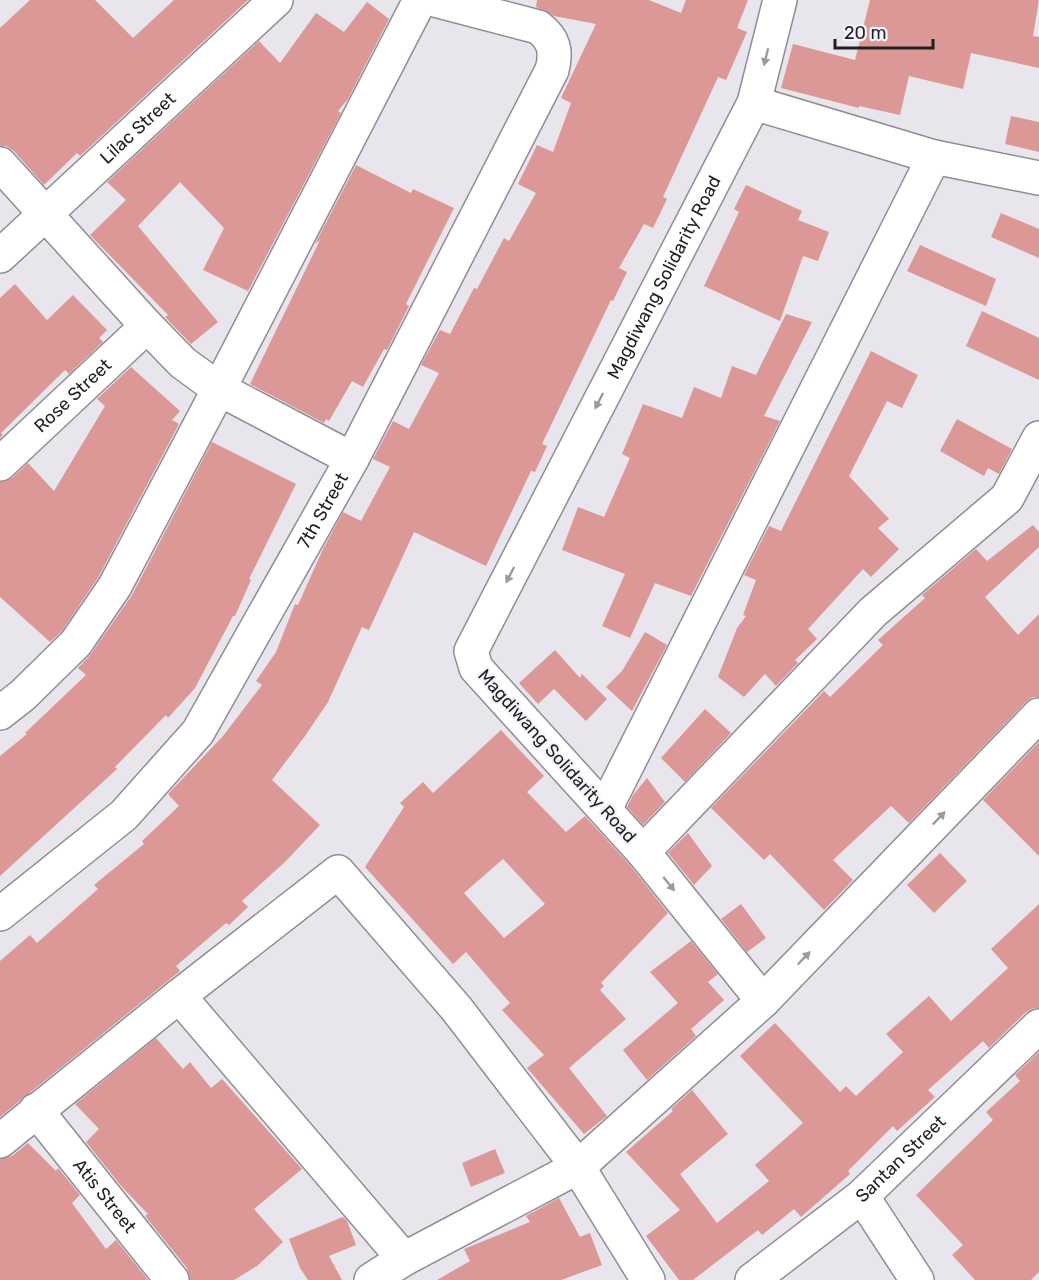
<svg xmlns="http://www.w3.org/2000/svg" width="1039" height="1280" font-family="Rubik,sans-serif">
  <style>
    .building { fill: #dc9897; fill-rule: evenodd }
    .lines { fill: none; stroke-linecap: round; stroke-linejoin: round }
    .minor-casing { stroke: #908d94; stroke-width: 36 }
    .minor { stroke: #fff; stroke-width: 33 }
    .oneway { fill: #9b9a9c }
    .labels { text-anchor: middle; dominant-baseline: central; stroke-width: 4.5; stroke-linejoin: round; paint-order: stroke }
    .street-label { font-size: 18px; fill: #201f22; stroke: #f5f2fa }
  </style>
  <rect width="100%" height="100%" fill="#e8e5ed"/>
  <!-- building -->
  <path class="building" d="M 30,0 L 95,0 L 133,38 L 174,0 L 248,0 L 80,156 L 77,153 L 44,185 L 14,151 L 6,146 L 0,146 L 0,28 Z
    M 537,0 L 649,0 L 681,13 L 686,0 L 748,0 L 737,28 L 747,32 L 726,80 L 718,77 L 663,197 L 667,199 L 653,228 L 644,224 L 619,268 L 627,272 L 613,301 L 611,300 L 542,444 L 547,446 L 535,472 L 531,471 L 486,566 L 414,532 L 369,630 L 362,627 L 328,702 L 305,736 L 272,780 L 320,825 L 285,862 L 242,901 L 248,907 L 229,925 L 226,923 L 176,966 L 180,971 L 0,1117 L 0,961 L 30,935 L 37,943 L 98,889 L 94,885 L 144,844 L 142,841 L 179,806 L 168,794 L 223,736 L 262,685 L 256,681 L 276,652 L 295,604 L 298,605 L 323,549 L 343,512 L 361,521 L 390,467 L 373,459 L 393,421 L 409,429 L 439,373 L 421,365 L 440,330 L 450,334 L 474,288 L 477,289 L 504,238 L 509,241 L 536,193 L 518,184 L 537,145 L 553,152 L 571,103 L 561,98 L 596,24 L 554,16 L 536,7 Z
    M 870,0 L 1039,0 L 1033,36 L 1039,37 L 1039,68 L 971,53 L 963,89 L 909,76 L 900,115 L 859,106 L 859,108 L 781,88 L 793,44 L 855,60 Z
    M 367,2 L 389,19 L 348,99 L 338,111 L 341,113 L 248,291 L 203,270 L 224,228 L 180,182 L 138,226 L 218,322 L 191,344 L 165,317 L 168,315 L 90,235 L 126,200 L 107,182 L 259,41 L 280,63 L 316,13 L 344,32 Z
    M 1011,116 L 1039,122 L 1039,152 L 1005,144 Z
    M 356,165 L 411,193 L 413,189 L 454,208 L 406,304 L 409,306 L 387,350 L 384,349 L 363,387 L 352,381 L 329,421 L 326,419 L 324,423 L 250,384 L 320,240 L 315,244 Z
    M 746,185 L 802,211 L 798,220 L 829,232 L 818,261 L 803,256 L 780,321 L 704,286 L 739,212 L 734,209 Z
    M 1001,213 L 1039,229 L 1039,258 L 991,237 Z
    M 920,245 L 996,279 L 986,306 L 907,271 Z
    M 15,284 L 47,320 L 73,295 L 107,330 L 99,338 L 103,342 L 69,374 L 65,370 L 1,433 L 3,435 L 0,438 L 0,298 Z
    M 982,311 L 1039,338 L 1039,380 L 966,346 Z
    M 786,314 L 812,322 L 764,416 L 780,421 L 691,596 L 655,583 L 630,638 L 602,626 L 625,574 L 562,550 L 578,507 L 604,517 L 630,458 L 622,454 L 643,404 L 682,418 L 694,387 L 721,398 L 732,366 L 756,375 Z
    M 871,351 L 918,375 L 902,408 L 887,401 L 849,476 L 889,519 L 878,528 L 899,549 L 871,577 L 863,569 L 808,629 L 817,639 L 795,660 L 798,663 L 776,686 L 765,674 L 744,697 L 718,677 L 737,628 L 746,616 L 743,615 L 756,580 L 744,575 L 769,526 L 781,531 Z
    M 131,367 L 180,411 L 172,420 L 179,424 L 99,576 L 62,631 L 50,642 L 0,597 L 0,482 L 12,478 L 28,463 L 54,491 L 105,406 L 97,399 Z
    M 957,419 L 1012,449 L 999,474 L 988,468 L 984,476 L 940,451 Z
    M 212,442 L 296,484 L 249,579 L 251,580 L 235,616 L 233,616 L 195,688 L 168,718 L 166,715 L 115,767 L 117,769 L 0,876 L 0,756 L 27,734 L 25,733 L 86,675 L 78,668 L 91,654 L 132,595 Z
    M 1033,525 L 1039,532 L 1039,547 L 985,597 L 1018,635 L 1039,614 L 1039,697 L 1033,697 L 1026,702 L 909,823 L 891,806 L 833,860 L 853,880 L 824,910 L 770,854 L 764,860 L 711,808 L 824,691 L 830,697 L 883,645 L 878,640 L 925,598 L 922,595 L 976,549 L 987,561 Z
    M 645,632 L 667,645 L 632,711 L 606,687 L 622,671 Z
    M 555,650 L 580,678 L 582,674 L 607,699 L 586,721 L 554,689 L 538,704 L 519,683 Z
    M 705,709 L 731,733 L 685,782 L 661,758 Z
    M 501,730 L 544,776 L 527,792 L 566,832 L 585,816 L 629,864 L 668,913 L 601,983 L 604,986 L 600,990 L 626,1019 L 569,1068 L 607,1116 L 584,1134 L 527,1068 L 544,1055 L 502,1010 L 510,1003 L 466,952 L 453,964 L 365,867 L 404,807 L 400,803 L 423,782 L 433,793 ZM 503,859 L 545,904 L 504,938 L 464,893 Z
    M 1039,742 L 1039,856 L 983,800 Z
    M 647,778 L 665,802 L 643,825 L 627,807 L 633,795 Z
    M 688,833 L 712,866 L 694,885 L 668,853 Z
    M 940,853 L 967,881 L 934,913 L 907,885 Z
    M 741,904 L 766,938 L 747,952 L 721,919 Z
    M 1039,904 L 1039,1008 L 1034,1008 L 1026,1012 L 989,1048 L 983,1041 L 928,1090 L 935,1097 L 897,1131 L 893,1126 L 848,1171 L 850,1174 L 801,1217 L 794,1209 L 762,1235 L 758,1230 L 693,1280 L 679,1280 L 646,1236 L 680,1210 L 626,1152 L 673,1111 L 671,1109 L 692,1090 L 728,1134 L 680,1174 L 717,1223 L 769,1181 L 755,1165 L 803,1123 L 740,1056 L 775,1023 L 840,1092 L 846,1086 L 856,1096 L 903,1052 L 886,1034 L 929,996 L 951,1021 L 1008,968 L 991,949 Z
    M 691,941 L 718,974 L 708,982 L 724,1000 L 691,1029 L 696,1036 L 647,1080 L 623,1050 L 678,1003 L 650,972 Z
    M 156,1038 L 183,1069 L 190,1062 L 211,1088 L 222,1079 L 302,1169 L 254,1209 L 283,1242 L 257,1266 L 234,1280 L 190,1280 L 187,1268 L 145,1216 L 148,1214 L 122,1187 L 86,1142 L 99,1129 L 75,1104 Z
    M 1039,1052 L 1039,1272 L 1031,1280 L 975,1280 L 952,1255 L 963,1245 L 916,1195 L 993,1120 L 986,1112 L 1020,1081 L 1015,1075 Z
    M 28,1143 L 56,1171 L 58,1168 L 80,1195 L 72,1203 L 106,1249 L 116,1240 L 148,1280 L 0,1280 L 0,1159 L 12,1156 Z
    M 495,1149 L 505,1173 L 471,1187 L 462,1163 Z
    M 559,1198 L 580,1237 L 590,1233 L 602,1265 L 561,1280 L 437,1280 L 470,1261 L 464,1249 L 530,1222 L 526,1216 Z
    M 343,1217 L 347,1221 L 356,1245 L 329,1256 L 342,1280 L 308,1280 L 300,1268 L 289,1239 Z"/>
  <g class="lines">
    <defs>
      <g id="minor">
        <path d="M 754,103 L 934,157 L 1039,178"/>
        <path d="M 0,164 L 147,326 L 183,363 L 219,389 L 352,459"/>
        <path id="s1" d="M 0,256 L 276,0"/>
        <path id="s2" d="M 0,464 L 147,326"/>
        <path d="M 0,713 L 23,695 L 76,643 L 115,586 L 219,389 L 420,0"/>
        <path d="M 605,809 L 934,157"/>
        <path d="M 643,852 L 873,612 L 1007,498 L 1039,438"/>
        <path id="s3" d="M 0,914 L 124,815 L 198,732 L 352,459 L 552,70 C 557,51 554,39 538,27 L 435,0"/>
        <path d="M 179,996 L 404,1259"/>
        <path id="s4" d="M 763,1001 L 643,852 L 476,668 L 471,651 L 754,103 L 780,0"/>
        <path id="s5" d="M 36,1110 L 172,1280"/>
        <path d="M 0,1141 L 179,996 L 338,872 L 456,1008 L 578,1167 L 648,1280"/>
        <path d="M 862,1196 L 917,1280"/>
        <path d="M 371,1280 L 404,1259 L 578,1167 L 763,1001 L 1039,715"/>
        <path id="s6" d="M 752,1280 L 862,1196 L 1039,1026"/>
      </g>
    </defs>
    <!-- minor casing -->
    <use href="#minor" class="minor-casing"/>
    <!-- minor -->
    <use href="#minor" class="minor"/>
  </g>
  <!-- one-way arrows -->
  <defs><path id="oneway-solid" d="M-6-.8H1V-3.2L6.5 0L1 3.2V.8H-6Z" transform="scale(1.5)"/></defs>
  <g class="oneway">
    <use href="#oneway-solid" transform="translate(766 57) rotate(104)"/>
    <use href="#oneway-solid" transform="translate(599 401) rotate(117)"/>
    <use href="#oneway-solid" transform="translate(510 575) rotate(117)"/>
    <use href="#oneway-solid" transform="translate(939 818) rotate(-46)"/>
    <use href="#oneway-solid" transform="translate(669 884) rotate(51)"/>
    <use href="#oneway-solid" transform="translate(804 958) rotate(-46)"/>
  </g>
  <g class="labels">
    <!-- street labels -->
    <g class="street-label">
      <text stroke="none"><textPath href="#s1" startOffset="188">Lilac Street</textPath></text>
      <text stroke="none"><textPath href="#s4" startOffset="878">Magdiwang Solidarity Road</textPath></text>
      <text stroke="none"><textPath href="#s2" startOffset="100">Rose Street</textPath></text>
      <text stroke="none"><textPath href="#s3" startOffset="524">7th Street</textPath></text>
      <text transform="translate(557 756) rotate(48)">Magdiwang Solidarity Road</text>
      <text stroke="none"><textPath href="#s6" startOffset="192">Santan Street</textPath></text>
      <text stroke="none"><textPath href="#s5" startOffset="110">Atis Street</textPath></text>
    </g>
  </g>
  <!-- scale -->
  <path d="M835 39v9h98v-9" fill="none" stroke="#201f22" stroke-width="3"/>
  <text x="844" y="39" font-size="18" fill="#201f22" stroke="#f5f2fa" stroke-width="4.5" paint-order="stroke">20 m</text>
</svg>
